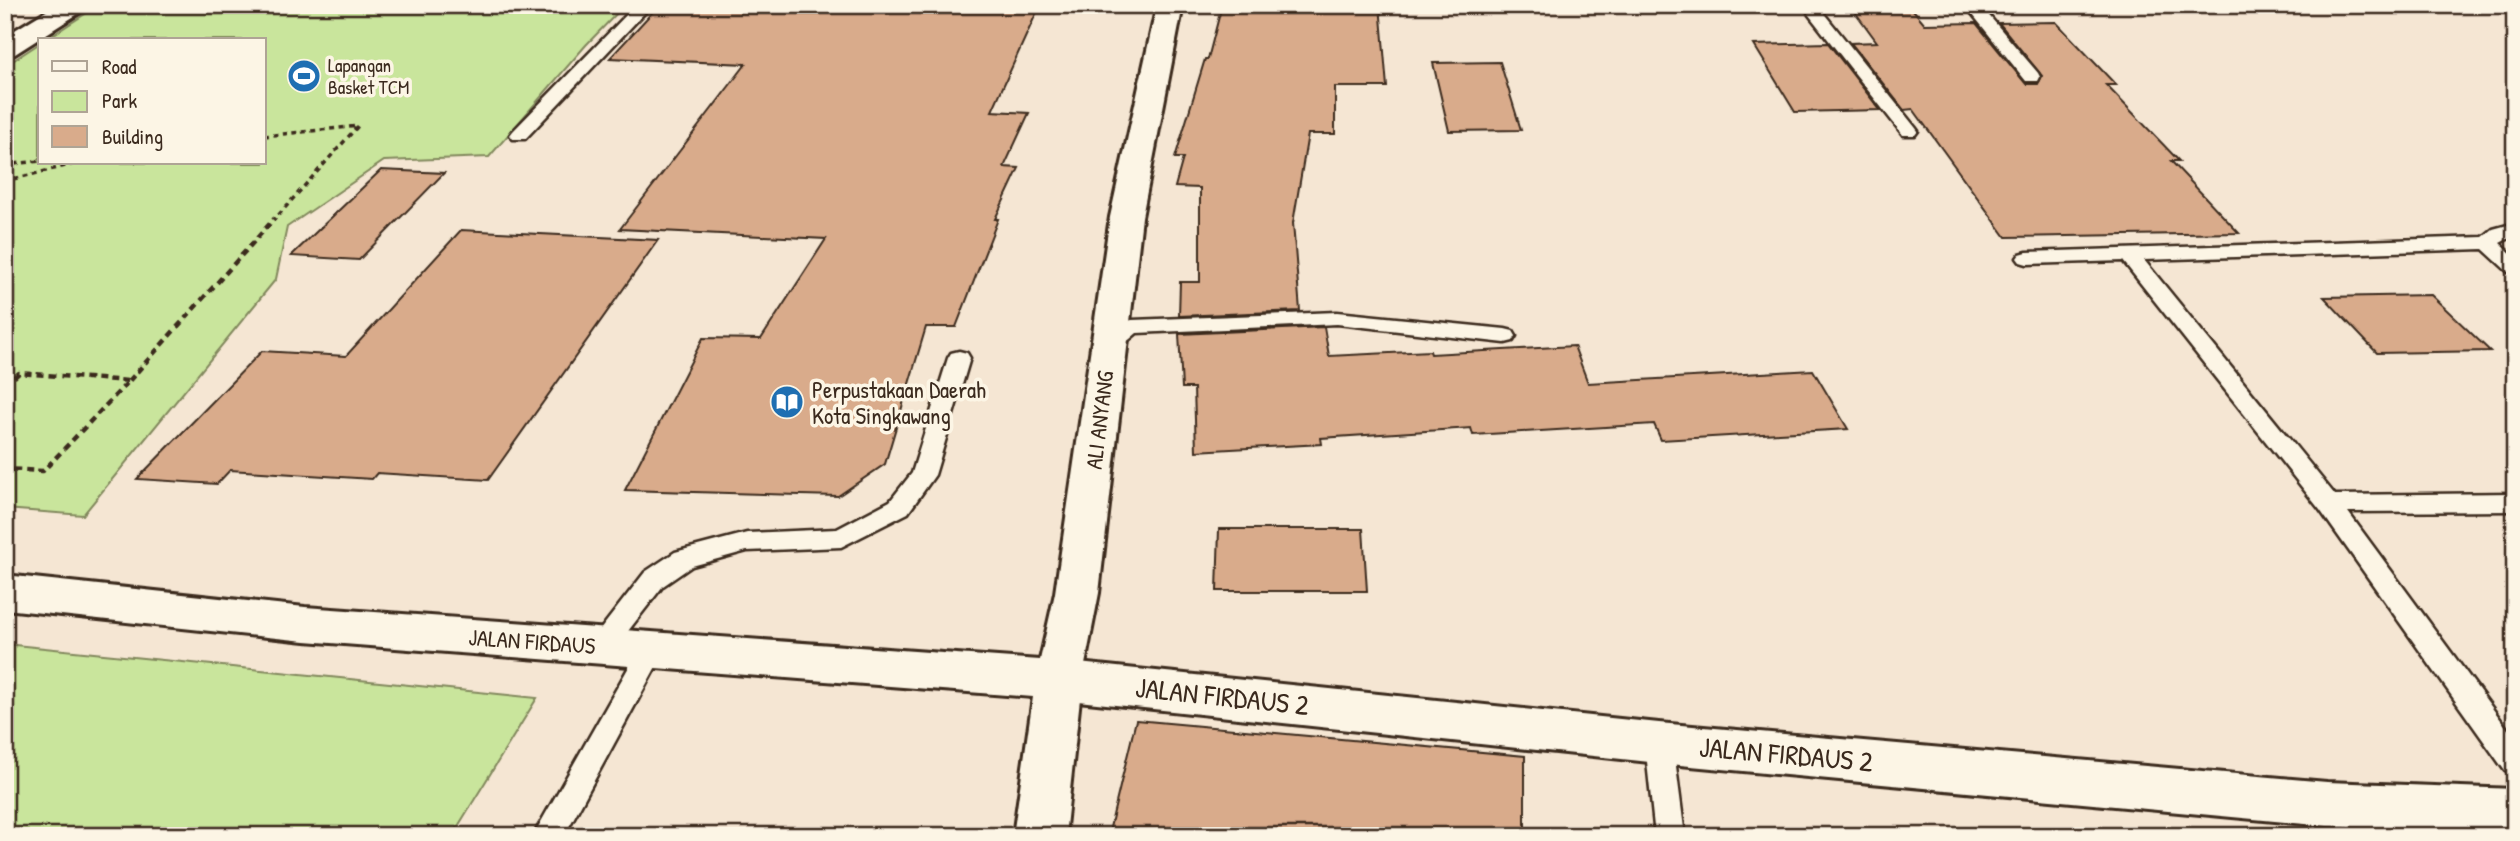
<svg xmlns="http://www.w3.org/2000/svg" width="2520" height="841" font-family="'Patrick Hand',sans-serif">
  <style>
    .green { fill: #c9e59c; stroke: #82885d; stroke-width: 2 }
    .building { fill: #d9ab8b; stroke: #3b2a1e; stroke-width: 2 }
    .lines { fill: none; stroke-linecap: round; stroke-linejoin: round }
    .service-casing { stroke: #3b2a1e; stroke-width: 5 }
    .minor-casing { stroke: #3b2a1e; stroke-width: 6 }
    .tertiary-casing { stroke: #3b2a1e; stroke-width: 6 }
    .path-far1 { stroke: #3b2a1e; stroke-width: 3.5; stroke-dasharray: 5 4.5; stroke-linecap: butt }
    .path { stroke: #3b2a1e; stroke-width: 4.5; stroke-dasharray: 7 5; stroke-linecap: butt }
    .service { fill: #fcf5e5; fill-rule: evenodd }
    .minor { fill: #fcf5e5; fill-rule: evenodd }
    .tertiary { fill: #fcf5e5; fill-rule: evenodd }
    .labels { text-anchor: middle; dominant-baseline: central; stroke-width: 7; stroke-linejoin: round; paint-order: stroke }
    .far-poi-label { font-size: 19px; fill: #3b2a1e; stroke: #fcf5e5; text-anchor: start }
    .poi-label { font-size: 23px; fill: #3b2a1e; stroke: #fcf5e5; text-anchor: start }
    .street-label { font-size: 23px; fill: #3b2a1e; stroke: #fcf5e5 }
    .near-street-label { font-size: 28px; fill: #3b2a1e; stroke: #fcf5e5 }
  </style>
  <rect width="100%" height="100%" fill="#f5e6d3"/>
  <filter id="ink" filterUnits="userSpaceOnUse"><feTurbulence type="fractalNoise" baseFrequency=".0143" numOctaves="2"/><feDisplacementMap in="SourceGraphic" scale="14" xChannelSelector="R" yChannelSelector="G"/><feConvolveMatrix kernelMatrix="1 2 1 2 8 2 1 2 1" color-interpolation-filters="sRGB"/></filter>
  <g filter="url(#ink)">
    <!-- green -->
    <path class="green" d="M 99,5 L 625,5 L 586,45 L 489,157 L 384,161 L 287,227 L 276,279 L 83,515 L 5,509 L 5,66 L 40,43 L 40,163 L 264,163 L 264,40 L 45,40 Z
      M 5,644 L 537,698 L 452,836 L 5,836 Z"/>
    <!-- building -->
    <path class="building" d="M 659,5 L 1040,5 L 992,111 L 1029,113 L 1004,167 L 1019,168 L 995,219 L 998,219 L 956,327 L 926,327 L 885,464 L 838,496 L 625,490 L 703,338 L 761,339 L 826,239 L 620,229 L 746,64 L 610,58 Z
      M 1222,5 L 1380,5 L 1387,87 L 1335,87 L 1335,134 L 1308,134 L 1293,223 L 1300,311 L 1179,316 L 1180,282 L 1200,282 L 1200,188 L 1175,187 L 1183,158 L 1175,158 L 1205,59 L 1208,59 Z
      M 1850,5 L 1909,5 L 1925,24 L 1976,23 L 2026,84 L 2038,84 L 2042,76 L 1999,23 L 2056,22 L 2116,85 L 2106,85 L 2179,161 L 2171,161 L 2239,233 L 2006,237 L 1913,109 L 1904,110 L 1851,43 L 1877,42 Z
      M 1828,43 L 1880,110 L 1795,112 L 1754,45 Z
      M 1500,62 L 1521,130 L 1449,131 L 1433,63 Z
      M 381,170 L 444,173 L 359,260 L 291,256 Z
      M 461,230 L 658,240 L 488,480 L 377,473 L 372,479 L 230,470 L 217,484 L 137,479 L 262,351 L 346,356 Z
      M 2431,295 L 2490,351 L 2377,353 L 2324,297 Z
      M 1324,327 L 1329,356 L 1430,351 L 1431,354 L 1574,346 L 1588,383 L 1813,370 L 1848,429 L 1661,440 L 1654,424 L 1473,435 L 1471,428 L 1321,438 L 1322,444 L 1196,451 L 1194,388 L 1182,388 L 1179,334 Z
      M 1219,529 L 1363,529 L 1367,591 L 1217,591 Z
      M 1136,720 L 1525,756 L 1525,836 L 1108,836 Z"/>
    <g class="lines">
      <defs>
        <path id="service" d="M 636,5 L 652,5 L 525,139 L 513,139 L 510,135 L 513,131 Z
          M 1805,5 L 1821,5 L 1822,11 L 1915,127 L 1918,131 L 1915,135 L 1903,135 L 1809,15 Z
          M 1965,5 L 1980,5 L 2038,73 L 2040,77 L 2038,81 L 2026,81 Z
          M 2515,223 L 2515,235 L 2500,243 L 2515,257 L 2515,274 L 2508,272 L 2483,249 L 2144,260 L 2335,495 L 2515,493 L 2515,511 L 2348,512 L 2515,739 L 2515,774 L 2505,771 L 2320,510 L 2123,261 L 2027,264 L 2020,262 L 2017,258 L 2020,254 L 2027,252 L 2483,237 L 2493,229 Z
          M 1337,312 L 1505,329 L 1513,331 L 1516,336 L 1513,341 L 1505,343 L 1337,324 L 1137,333 C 1126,342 1116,353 1101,349 L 1098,344 L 1125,322 L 1132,320 Z
          M 959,351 L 967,353 L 970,358 L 935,475 L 908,513 L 841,547 L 747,551 L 692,566 L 663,586 L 611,653 L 602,657 L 593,653 L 589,646 L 593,639 L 645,572 L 675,552 L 747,533 L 837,529 L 890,501 L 912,473 L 948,358 L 951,353 Z
          M 652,639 L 661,642 L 665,650 L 564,836 L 533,836 L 643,642 Z
          M 1659,731 L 1669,735 L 1673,743 L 1685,836 L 1655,836 L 1645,743 L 1649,735 Z"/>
        <path id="minor" d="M 56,5 L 88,5 L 84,10 L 15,54 L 5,56 L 5,36 Z
          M 1059,661 L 1659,723 L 2327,782 L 2515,789 L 2515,833 L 2327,826 L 1659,763 L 1059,699 L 1043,693 L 1036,680 L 1043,667 Z"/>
        <path id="tertiary" d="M 1157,5 L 1183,5 L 1142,217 L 1099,593 L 1082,680 L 1065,836 L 1013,836 L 1033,697 L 305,641 L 5,609 L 5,575 L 305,607 L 1040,660 L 1055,593 L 1110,217 Z"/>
      </defs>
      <!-- service casing -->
      <use href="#service" class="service-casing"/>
      <!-- minor casing -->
      <use href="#minor" class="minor-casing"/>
      <!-- tertiary casing -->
      <use href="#tertiary" class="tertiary-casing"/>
      <!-- path-far1 -->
      <path class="path-far1" d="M 264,136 L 358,126 L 274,220
        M 5,165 L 40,161
        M 5,181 L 78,163"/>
      <!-- path -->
      <path class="path" d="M 129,381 L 275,218
        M 5,385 L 19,373 L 129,381 L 43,471 L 5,469"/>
      <!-- service -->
      <use href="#service" class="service"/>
      <!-- minor -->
      <use href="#minor" class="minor"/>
      <!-- tertiary -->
      <use href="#tertiary" class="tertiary"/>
    </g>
  </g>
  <!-- icons -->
  <defs>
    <symbol id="stadium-disc" viewBox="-11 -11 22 22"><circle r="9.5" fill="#1f6fb2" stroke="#fcf5e5"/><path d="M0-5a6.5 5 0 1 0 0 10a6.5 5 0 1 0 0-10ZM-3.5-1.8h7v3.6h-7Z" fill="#fff"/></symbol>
    <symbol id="library-disc" viewBox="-11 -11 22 22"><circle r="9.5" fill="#1f6fb2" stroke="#fcf5e5"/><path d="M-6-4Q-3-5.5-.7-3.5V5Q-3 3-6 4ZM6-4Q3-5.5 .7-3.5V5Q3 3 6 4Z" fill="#fff"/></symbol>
  </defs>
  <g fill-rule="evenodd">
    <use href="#stadium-disc" x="285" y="57" width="38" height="38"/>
    <use href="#library-disc" x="768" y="383" width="38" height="38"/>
  </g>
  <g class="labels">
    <!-- far-poi labels -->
    <g class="far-poi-label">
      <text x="328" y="65">Lapangan<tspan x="328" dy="22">Basket TCM</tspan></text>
    </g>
    <!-- poi labels -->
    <g class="poi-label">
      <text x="812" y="389">Perpustakaan Daerah<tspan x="812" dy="26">Kota Singkawang</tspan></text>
    </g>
    <!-- street labels -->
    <g class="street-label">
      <text transform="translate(1099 420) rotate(-83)">ALI ANYANG</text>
      <text transform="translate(532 641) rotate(4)">JALAN FIRDAUS</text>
    </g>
    <!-- near-street labels -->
    <g class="near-street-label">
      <text transform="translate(1222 696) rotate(6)">JALAN FIRDAUS 2</text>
      <text transform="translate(1786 754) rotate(5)">JALAN FIRDAUS 2</text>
    </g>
  </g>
  <!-- margin -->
  <rect width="2520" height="841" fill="none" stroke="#fcf5e5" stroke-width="28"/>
  <rect x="14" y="14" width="2492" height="813" fill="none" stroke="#3b2a1e" stroke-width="2.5" filter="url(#ink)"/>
  <!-- legend -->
  <rect x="38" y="38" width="228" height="126" fill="#fcf5e5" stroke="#afa495" stroke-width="2"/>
  <rect x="52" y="61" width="35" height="10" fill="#fcf5e5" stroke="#afa495" stroke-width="2"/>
  <text x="102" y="74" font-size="21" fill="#3b2a1e">Road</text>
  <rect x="52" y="91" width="35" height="21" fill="#c9e59c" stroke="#afa495" stroke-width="2"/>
  <text x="102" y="108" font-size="21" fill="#3b2a1e">Park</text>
  <rect x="52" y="126" width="35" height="21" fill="#d9ab8b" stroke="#afa495" stroke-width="2"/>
  <text x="102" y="144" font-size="21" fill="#3b2a1e">Building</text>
</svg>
